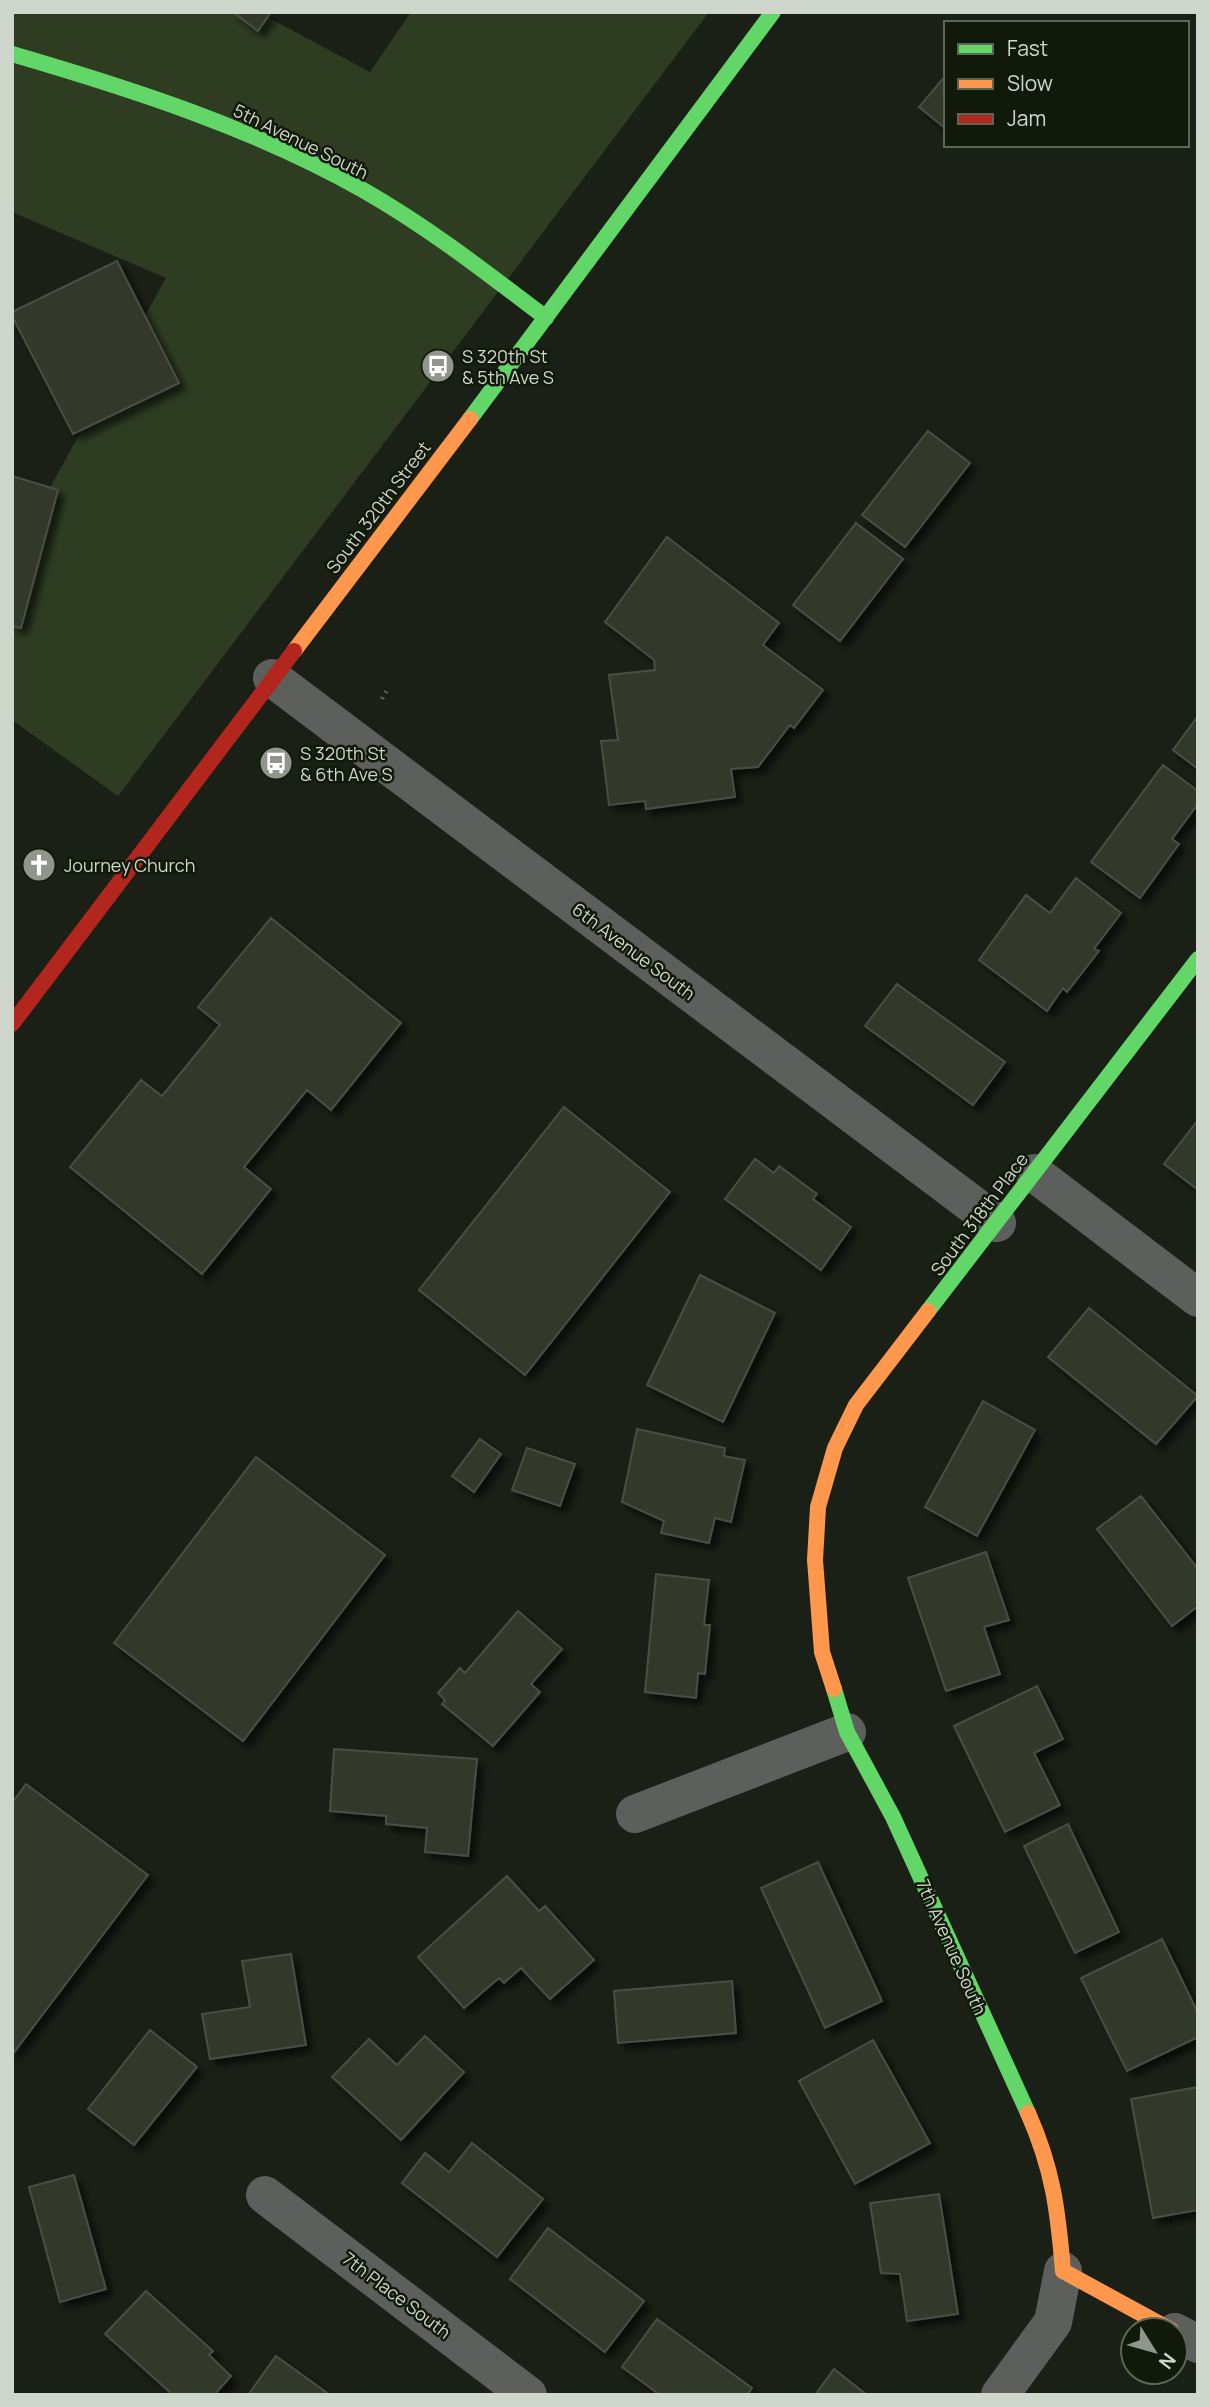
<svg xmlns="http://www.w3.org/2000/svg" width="1210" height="2407" font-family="Manrope,sans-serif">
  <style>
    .green { fill: #2e3d22 }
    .building { fill: #32392c; stroke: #494e45; stroke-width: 2; filter: url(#shadow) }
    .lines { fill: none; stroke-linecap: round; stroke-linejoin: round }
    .path { stroke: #5b5d58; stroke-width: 4.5; stroke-dasharray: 2 5; stroke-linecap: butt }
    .street { stroke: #5d5f5c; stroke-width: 38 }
    .fast { stroke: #63d668; stroke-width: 16 }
    .slow { stroke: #ff974d; stroke-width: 16 }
    .jam { stroke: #b3261e; stroke-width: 16 }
    .labels { text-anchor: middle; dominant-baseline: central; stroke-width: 5; stroke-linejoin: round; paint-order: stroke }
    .street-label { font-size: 18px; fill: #cfd6cb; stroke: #11190a }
    .poi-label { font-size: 18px; fill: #cfd6cb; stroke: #11190a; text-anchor: start }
  </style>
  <defs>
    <filter id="shadow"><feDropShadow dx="6" dy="6" stdDeviation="3.5" flood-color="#0009"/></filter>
  </defs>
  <rect width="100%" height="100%" fill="#1b2016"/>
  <!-- green -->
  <path class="green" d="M 12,12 L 258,12 L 370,72 L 411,12 L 709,12 L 118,796 L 12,720 L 12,556 L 166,278 L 12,212 Z"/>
  <!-- building -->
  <path class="building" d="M 233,12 L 271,12 L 258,31 Z
    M 946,75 L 946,129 L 919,107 Z
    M 117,261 L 179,383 L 73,434 L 12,316 L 12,312 Z
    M 928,431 L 970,463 L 905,547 L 862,515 Z
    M 12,476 L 58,490 L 21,628 L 12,626 Z
    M 856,523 L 903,559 L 840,641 L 793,605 Z
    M 667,537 L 779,623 L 763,645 L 823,690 L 794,728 L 790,725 L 758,767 L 731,769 L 735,797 L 646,809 L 645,801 L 609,805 L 601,741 L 618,740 L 609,675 L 655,670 L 654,660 L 605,622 Z
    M 1198,716 L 1198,769 L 1173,750 Z
    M 1163,765 L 1198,791 L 1198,804 L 1172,839 L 1179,844 L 1140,898 L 1091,862 Z
    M 1076,878 L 1121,913 L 1094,949 L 1099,951 L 1067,992 L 1063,988 L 1047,1011 L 979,960 L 1026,895 L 1050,913 Z
    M 271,918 L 401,1023 L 331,1110 L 307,1090 L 244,1167 L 271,1189 L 202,1274 L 70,1167 L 141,1080 L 162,1096 L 220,1025 L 198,1007 Z
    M 897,984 L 1005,1062 L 973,1105 L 865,1026 Z
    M 564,1107 L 670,1192 L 525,1375 L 419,1290 Z
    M 1198,1120 L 1198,1190 L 1164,1164 Z
    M 755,1159 L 774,1173 L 779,1166 L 817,1194 L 813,1199 L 851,1227 L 821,1270 L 725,1199 Z
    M 700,1275 L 775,1313 L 723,1422 L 647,1385 Z
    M 1089,1308 L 1198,1396 L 1156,1444 L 1048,1357 Z
    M 983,1401 L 1035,1430 L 977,1536 L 925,1507 Z
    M 637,1429 L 725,1448 L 724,1456 L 745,1460 L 731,1522 L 715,1518 L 709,1543 L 661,1533 L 664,1521 L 622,1502 Z
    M 480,1439 L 501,1454 L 474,1492 L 452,1476 Z
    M 527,1448 L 575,1464 L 560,1506 L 512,1490 Z
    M 256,1457 L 385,1555 L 243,1741 L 114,1643 Z
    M 1141,1496 L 1198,1569 L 1198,1606 L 1172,1626 L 1097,1529 Z
    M 986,1552 L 1009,1620 L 984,1627 L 1000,1674 L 946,1691 L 908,1578 Z
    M 656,1574 L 709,1580 L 704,1625 L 710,1625 L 705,1674 L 698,1673 L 696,1698 L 645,1692 Z
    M 518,1611 L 562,1649 L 531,1684 L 540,1692 L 493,1746 L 442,1704 L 445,1700 L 438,1693 L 460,1668 L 465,1673 Z
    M 1037,1686 L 1063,1739 L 1034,1753 L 1060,1805 L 1005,1832 L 954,1726 Z
    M 334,1749 L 477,1759 L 468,1856 L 425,1852 L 427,1828 L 386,1824 L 386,1816 L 330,1811 Z
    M 26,1784 L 148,1875 L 12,2055 L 12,1803 Z
    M 1068,1824 L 1119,1932 L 1075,1953 L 1024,1846 Z
    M 818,1862 L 882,2001 L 825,2028 L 761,1888 Z
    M 507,1876 L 539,1911 L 545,1906 L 594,1960 L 550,1999 L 521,1968 L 504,1983 L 499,1978 L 464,2008 L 418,1957 Z
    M 1162,1939 L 1198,2013 L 1198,2037 L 1127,2071 L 1081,1978 Z
    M 291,1954 L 306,2045 L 210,2059 L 202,2014 L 250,2007 L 242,1961 Z
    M 732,1981 L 736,2033 L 618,2043 L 614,1991 Z
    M 150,2030 L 197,2067 L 134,2145 L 88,2109 Z
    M 425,2036 L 464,2072 L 401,2140 L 332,2077 L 369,2039 L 397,2065 Z
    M 873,2040 L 930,2143 L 855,2184 L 799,2081 Z
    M 1198,2087 L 1198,2210 L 1153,2218 L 1131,2099 Z
    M 472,2143 L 543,2199 L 497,2257 L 402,2183 L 425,2153 L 449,2172 Z
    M 74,2175 L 106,2289 L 60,2302 L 29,2187 Z
    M 939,2194 L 958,2314 L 907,2321 L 900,2274 L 881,2273 L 870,2203 Z
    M 548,2228 L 644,2301 L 605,2352 L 510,2279 Z
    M 146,2291 L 213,2351 L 209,2355 L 231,2376 L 214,2395 L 173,2395 L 105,2334 Z
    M 657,2319 L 752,2388 L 747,2395 L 660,2395 L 622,2367 Z
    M 276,2356 L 330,2395 L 248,2395 Z
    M 834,2369 L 867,2395 L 815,2395 Z"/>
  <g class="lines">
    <!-- path -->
    <path class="path" d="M 382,699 L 387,690
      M 308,773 L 309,784"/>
    <!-- street -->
    <path class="street" d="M 272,678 L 997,1223
      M 1034,1173 L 1198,1298
      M 635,1814 L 847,1732
      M 265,2195 L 528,2395
      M 1175,2332 L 1198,2344
      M 1000,2395 L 1053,2322 L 1063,2271"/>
    <!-- fast -->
    <path class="fast" d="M 12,54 C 132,89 253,128 363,190 C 428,227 487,273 546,318
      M 470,419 L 773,12
      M 928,1311 L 1198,959
      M 834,1689 L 847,1732 L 893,1817 L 1028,2113"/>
    <!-- slow -->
    <path class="slow" d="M 294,651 L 470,419
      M 834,1689 L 822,1652 L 815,1560 L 818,1507 L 835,1448 L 856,1405 L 928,1311
      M 1028,2113 C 1053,2169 1058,2211 1063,2271 L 1171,2330"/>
    <!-- jam -->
    <path class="jam" d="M 12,1024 L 294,651"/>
  </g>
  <!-- icons -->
  <defs>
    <symbol id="bus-disc" viewBox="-11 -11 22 22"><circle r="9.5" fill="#90968c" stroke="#11190a"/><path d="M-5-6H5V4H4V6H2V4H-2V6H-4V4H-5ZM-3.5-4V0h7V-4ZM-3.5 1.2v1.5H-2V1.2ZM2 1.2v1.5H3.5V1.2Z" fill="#fff"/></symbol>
    <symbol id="church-disc" viewBox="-11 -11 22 22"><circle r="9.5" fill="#90968c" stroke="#11190a"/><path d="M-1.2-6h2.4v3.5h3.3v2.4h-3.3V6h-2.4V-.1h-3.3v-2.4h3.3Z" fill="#fff"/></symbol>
  </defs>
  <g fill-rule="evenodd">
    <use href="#bus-disc" x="419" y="347" width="38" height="38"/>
    <use href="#bus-disc" x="257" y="744" width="38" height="38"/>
    <use href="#church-disc" x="20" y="846" width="38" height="38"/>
  </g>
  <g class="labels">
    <!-- street labels -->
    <g class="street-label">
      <text transform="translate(301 141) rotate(26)">5th Avenue South</text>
      <text transform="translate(378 507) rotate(-53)">South 320th Street</text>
      <text transform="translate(634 951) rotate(37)">6th Avenue South</text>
      <text transform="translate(979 1214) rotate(-53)">South 318th Place</text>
      <text transform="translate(952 1947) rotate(66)">7th Avenue South</text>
      <text transform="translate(397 2295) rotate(37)">7th Place South</text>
    </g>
    <!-- poi labels -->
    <g class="poi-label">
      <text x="462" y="356">S 320th St<tspan x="462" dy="21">&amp; 5th Ave S</tspan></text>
      <text x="300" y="753">S 320th St<tspan x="300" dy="21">&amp; 6th Ave S</tspan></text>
      <text x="64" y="865">Journey Church</text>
    </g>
  </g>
  <!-- border -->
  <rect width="1210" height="2407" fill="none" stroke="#cfd6cb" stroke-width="28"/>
  <!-- legend -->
  <rect x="944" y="21" width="245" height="126" fill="#11190a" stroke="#5d6557" stroke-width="2"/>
  <rect x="958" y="44" width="35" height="10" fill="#63d668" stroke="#5d6557" stroke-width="2"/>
  <text x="1007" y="56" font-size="21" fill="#cfd6cb">Fast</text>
  <rect x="958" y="79" width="35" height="10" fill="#ff974d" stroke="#5d6557" stroke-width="2"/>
  <text x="1007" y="91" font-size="21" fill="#cfd6cb">Slow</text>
  <rect x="958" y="114" width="35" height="10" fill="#b3261e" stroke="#5d6557" stroke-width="2"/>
  <text x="1007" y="126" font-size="21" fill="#cfd6cb">Jam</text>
  <!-- north arrow -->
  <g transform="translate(1154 2351) rotate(127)"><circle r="33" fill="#11190a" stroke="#5d6557" stroke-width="2"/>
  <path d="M0-5L12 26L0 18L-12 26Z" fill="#90968c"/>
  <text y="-10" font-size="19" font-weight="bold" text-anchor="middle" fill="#cfd6cb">N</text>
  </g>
</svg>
